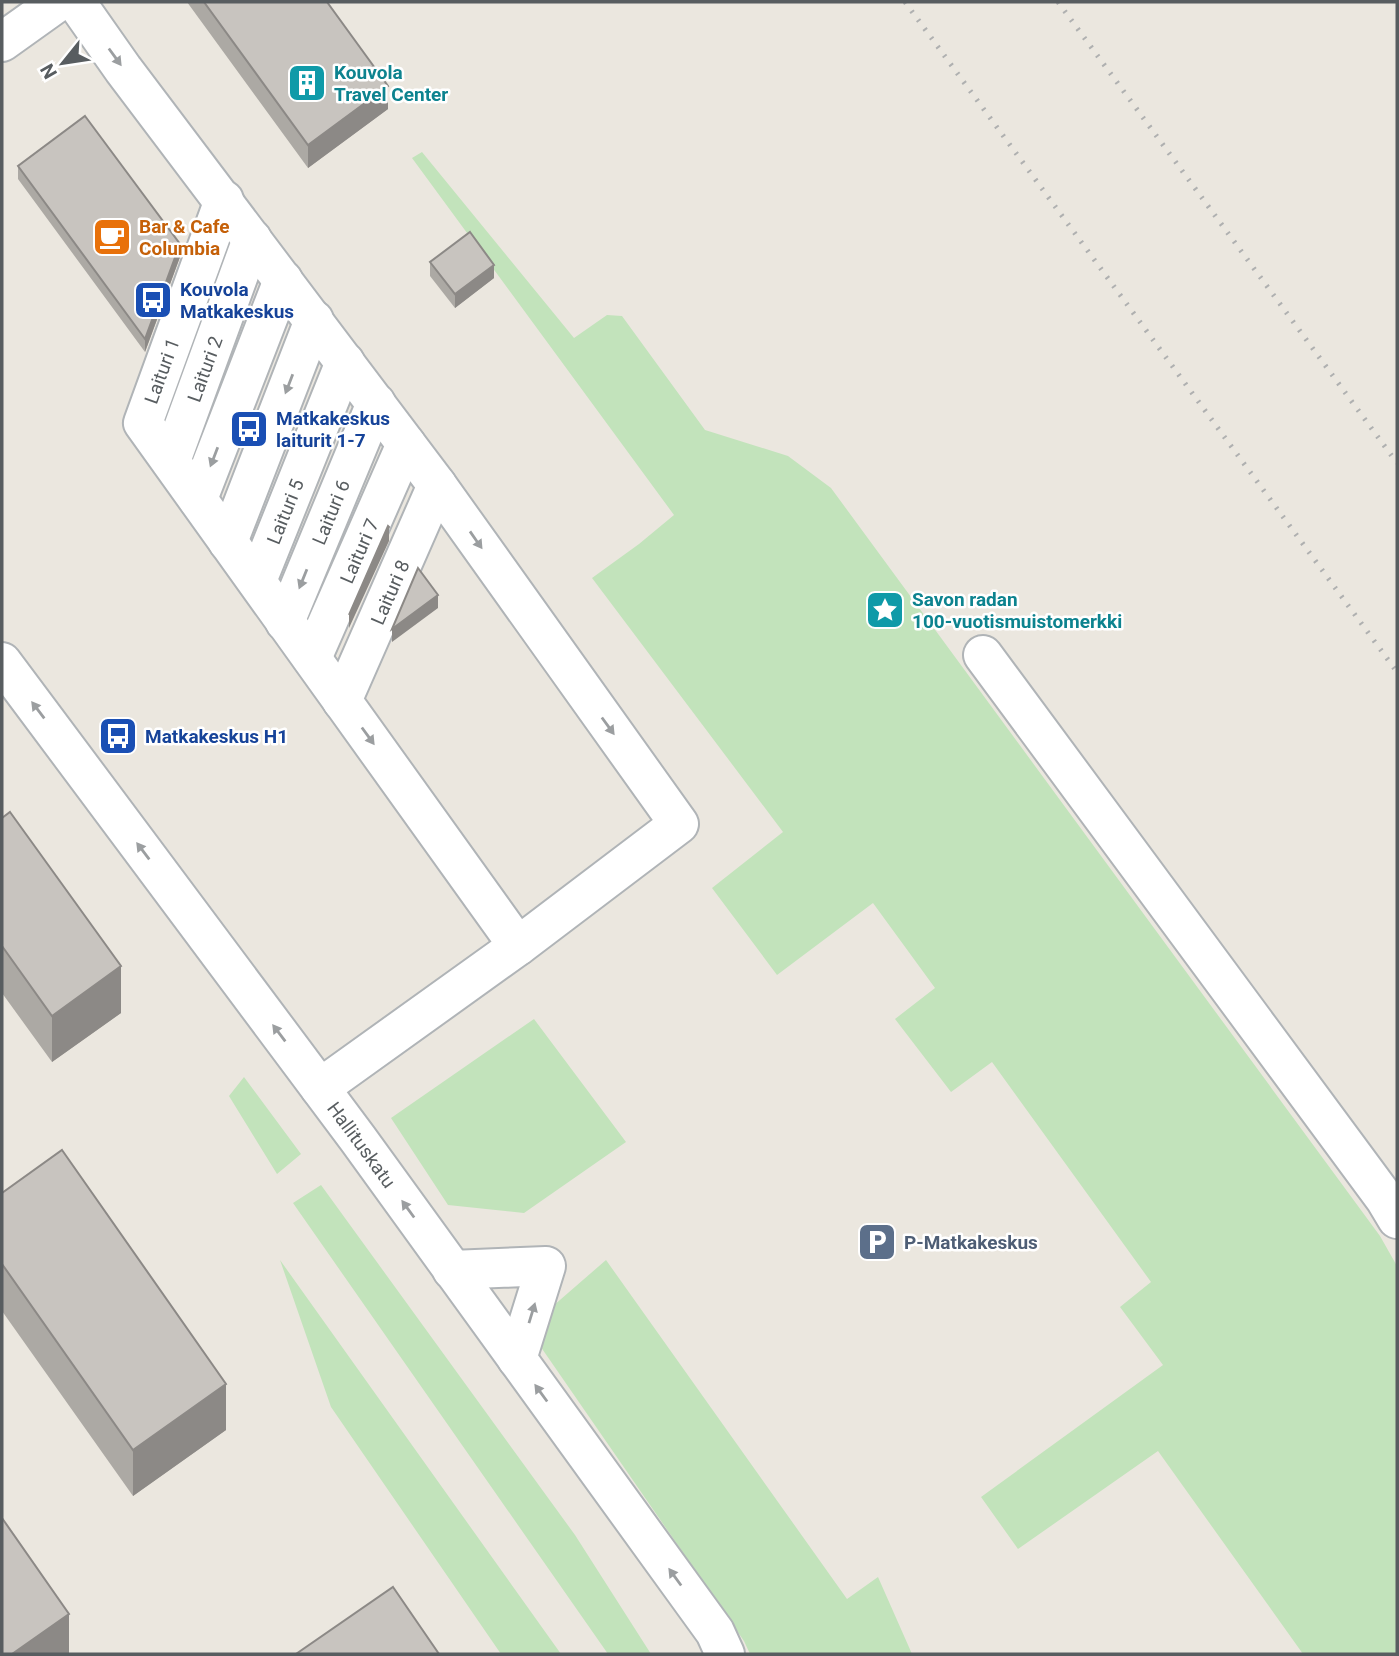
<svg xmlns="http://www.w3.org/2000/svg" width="1399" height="1656" font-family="Roboto,sans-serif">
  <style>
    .green { fill: #c2e3bb }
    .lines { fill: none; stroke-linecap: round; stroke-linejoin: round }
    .minor-casing { stroke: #b0b4b7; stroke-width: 42 }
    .minor { stroke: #fff; stroke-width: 38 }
    .rail { stroke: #afb0b0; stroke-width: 5; stroke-dasharray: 2 9; stroke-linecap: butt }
    .wall { fill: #aca9a4 }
    .shaded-wall { fill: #8c8986 }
    .building { fill: #c8c4bf; stroke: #8c8986; stroke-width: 2 }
    .oneway { fill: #9b9ea0 }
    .labels { text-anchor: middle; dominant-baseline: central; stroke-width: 5; stroke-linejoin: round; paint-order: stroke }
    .culture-label { font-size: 19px; font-weight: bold; fill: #0d838f; stroke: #fff; text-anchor: start }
    .food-label { font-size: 19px; font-weight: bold; fill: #c56008; stroke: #fff; text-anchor: start }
    .transit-label { font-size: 19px; font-weight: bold; fill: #164399; stroke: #fff; text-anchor: start }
    .street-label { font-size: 19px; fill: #585d60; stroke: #fff }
    .service-label { font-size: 19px; font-weight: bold; fill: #4e5e75; stroke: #fff; text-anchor: start }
  </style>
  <rect width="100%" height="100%" fill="#ebe7df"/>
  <!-- green -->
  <path class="green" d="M 422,152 L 574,338 L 607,315 L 622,316 L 705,430 L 788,456 L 831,488 L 1380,1236 L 1397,1266 L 1397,1654 L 1303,1654 L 1158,1451 L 1018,1549 L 981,1497 L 1163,1365 L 1120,1307 L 1151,1282 L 992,1062 L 951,1092 L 895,1019 L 935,988 L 873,903 L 777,975 L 712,888 L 783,832 L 592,578 L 639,544 L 674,515 L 412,158 Z
    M 534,1019 L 626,1142 L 524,1213 L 448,1205 L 391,1118 Z
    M 244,1077 L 301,1154 L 277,1174 L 229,1096 Z
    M 321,1185 L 575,1535 L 651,1654 L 608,1654 L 293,1203 Z
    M 280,1260 L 561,1654 L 501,1654 L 331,1407 Z
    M 606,1260 L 847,1599 L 878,1577 L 912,1654 L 750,1654 L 744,1641 L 536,1340 L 553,1306 Z"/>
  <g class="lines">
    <defs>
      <g id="minor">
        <path d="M 76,2 L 123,69 L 437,485 L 679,824 L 518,946 L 320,1088"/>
        <path d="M 2,42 L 58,2"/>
        <path d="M 224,200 L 143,423 L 518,946"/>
        <path id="s1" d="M 171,461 L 252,239"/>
        <path d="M 198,499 L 283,280"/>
        <path d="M 228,542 L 314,320"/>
        <path id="s2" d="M 257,581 L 345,362"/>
        <path id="s3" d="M 285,622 L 376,403"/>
        <path d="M 983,655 L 1385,1199 L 1397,1219"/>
        <path id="s4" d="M 312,658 L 406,444"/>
        <path id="s5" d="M 2,662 L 358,1139 L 715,1632 L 725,1654"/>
        <path id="s6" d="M 342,701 L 437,485"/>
        <path d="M 452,1270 L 546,1266 L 517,1359"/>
      </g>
    </defs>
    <!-- minor casing -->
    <use href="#minor" class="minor-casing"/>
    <!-- minor -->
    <use href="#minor" class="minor"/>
    <!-- rail -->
    <path class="rail" d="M 905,2 L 1397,672
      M 1058,2 L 1397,463"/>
  </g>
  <!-- wall -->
  <path class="wall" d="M 187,2 L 327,2 L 388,109 L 308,168 Z
    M 18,166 L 180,257 L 145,352 L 18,179 Z
    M 430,262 L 494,278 L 455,308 L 430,276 Z
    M 2,818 L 121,1013 L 52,1062 L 2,993 Z
    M 2,1193 L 226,1430 L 133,1496 L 2,1311 Z"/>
  <!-- shaded-wall -->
  <path class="shaded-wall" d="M 388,86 L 388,109 L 308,168 L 308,145 Z
    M 180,244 L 180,257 L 145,352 L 145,339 Z
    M 494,265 L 494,278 L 455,308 L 455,294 Z
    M 389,527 L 389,541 L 349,628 L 349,615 Z
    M 438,595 L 438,608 L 392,642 L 392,629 Z
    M 121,966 L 121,1013 L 52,1062 L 52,1016 Z
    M 226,1384 L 226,1430 L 133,1496 L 133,1450 Z
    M 69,1614 L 69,1654 L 12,1654 Z"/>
  <!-- building -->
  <path class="building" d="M 204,2 L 327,2 L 388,86 L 308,145 Z
    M 85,116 L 180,244 L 145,339 L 18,166 Z
    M 470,232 L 494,265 L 455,294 L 430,262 Z
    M 388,526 L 389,527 L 349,615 Z
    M 418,568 L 438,595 L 392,629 Z
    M 10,812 L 121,966 L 52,1016 L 2,946 L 2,818 Z
    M 62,1150 L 226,1384 L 133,1450 L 2,1264 L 2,1193 Z
    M 2,1518 L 69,1614 L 12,1654 L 2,1654 Z
    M 393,1587 L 439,1654 L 296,1654 Z"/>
  <!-- one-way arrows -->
  <defs><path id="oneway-solid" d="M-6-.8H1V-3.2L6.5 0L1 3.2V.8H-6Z" transform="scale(1.75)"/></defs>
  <g class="oneway">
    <use href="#oneway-solid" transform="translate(115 57) rotate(54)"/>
    <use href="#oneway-solid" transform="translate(289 384) rotate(111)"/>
    <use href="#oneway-solid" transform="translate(214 457) rotate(111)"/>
    <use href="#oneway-solid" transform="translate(476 540) rotate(55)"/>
    <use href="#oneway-solid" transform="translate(303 579) rotate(112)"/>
    <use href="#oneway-solid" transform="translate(38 710) rotate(-127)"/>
    <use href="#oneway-solid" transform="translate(608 726) rotate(54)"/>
    <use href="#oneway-solid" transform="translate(368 736) rotate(54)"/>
    <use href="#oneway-solid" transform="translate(143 851) rotate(-127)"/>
    <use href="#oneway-solid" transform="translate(279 1033) rotate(-127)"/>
    <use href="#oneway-solid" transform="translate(408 1209) rotate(-126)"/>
    <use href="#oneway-solid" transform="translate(532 1313) rotate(-73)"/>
    <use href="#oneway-solid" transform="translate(541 1393) rotate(-126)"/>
    <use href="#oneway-solid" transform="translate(675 1577) rotate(-126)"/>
  </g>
  <!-- icons -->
  <defs>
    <symbol id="building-square" viewBox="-11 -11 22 22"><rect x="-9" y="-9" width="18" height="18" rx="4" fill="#0f9aa8" stroke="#fff"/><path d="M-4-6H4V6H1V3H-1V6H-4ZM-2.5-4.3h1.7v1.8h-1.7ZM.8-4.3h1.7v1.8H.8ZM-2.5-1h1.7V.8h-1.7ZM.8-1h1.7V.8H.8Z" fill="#fff"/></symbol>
    <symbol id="cafe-square" viewBox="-11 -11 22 22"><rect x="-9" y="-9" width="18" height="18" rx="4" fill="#e8710a" stroke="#fff"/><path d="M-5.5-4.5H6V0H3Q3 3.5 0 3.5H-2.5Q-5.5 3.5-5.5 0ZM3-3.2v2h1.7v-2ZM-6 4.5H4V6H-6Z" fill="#fff"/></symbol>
    <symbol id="bus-square" viewBox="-11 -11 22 22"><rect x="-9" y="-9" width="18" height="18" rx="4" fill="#1a4fb4" stroke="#fff"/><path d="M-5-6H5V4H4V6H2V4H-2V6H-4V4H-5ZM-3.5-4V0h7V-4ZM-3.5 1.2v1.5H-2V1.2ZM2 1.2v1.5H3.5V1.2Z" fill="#fff"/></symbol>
    <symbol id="sight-square" viewBox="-11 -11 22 22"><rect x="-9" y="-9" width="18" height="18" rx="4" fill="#0f9aa8" stroke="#fff"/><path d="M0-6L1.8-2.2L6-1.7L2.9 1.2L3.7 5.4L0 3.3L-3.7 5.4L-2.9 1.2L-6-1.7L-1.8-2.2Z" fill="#fff"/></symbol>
    <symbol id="parking-square" viewBox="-11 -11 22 22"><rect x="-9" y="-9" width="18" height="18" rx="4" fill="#5c6f8a" stroke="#fff"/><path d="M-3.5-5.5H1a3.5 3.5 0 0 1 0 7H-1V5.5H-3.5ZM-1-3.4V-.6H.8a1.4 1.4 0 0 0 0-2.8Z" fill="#fff"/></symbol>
  </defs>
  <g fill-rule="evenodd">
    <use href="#building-square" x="285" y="61" width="44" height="44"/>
    <use href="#cafe-square" x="90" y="215" width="44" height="44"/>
    <use href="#bus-square" x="131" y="278" width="44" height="44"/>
    <use href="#bus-square" x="227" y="407" width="44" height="44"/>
    <use href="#sight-square" x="863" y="588" width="44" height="44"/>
    <use href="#bus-square" x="96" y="714" width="44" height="44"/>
    <use href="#parking-square" x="855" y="1220" width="44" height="44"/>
  </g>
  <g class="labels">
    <!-- culture labels -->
    <g class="culture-label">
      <text x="334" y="72">Kouvola<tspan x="334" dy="22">Travel Center</tspan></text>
      <text x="912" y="599">Savon radan<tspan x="912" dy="22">100-vuotismuistomerkki</tspan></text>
    </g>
    <!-- food labels -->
    <g class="food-label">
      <text x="139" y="226">Bar &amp; Cafe<tspan x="139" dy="22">Columbia</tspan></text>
    </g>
    <!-- transit labels -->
    <g class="transit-label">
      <text x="180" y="289">Kouvola<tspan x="180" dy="22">Matkakeskus</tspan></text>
      <text x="276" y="418">Matkakeskus<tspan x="276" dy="22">laiturit 1-7</tspan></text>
      <text x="145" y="736">Matkakeskus H1</text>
    </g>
    <!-- street labels -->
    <g class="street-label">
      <text stroke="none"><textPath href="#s1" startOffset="98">Laituri 2</textPath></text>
      <text transform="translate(162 371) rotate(-70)">Laituri 1</text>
      <text stroke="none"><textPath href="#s2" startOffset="75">Laituri 5</textPath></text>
      <text stroke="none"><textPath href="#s3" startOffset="119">Laituri 6</textPath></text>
      <text stroke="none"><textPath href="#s4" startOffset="117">Laituri 7</textPath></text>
      <text stroke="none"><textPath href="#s6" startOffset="119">Laituri 8</textPath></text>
      <text stroke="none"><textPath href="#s5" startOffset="602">Hallituskatu</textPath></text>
    </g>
    <!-- service labels -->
    <g class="service-label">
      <text x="904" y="1242">P-Matkakeskus</text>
    </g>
  </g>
  <!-- border -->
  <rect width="1399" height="1656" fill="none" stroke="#585d60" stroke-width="7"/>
  <!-- north arrow -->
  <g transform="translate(63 63) rotate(240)" stroke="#ffffff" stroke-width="5" paint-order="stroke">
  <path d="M0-5L12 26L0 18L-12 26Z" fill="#585d60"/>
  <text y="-10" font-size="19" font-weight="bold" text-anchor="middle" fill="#585d60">N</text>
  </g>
</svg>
